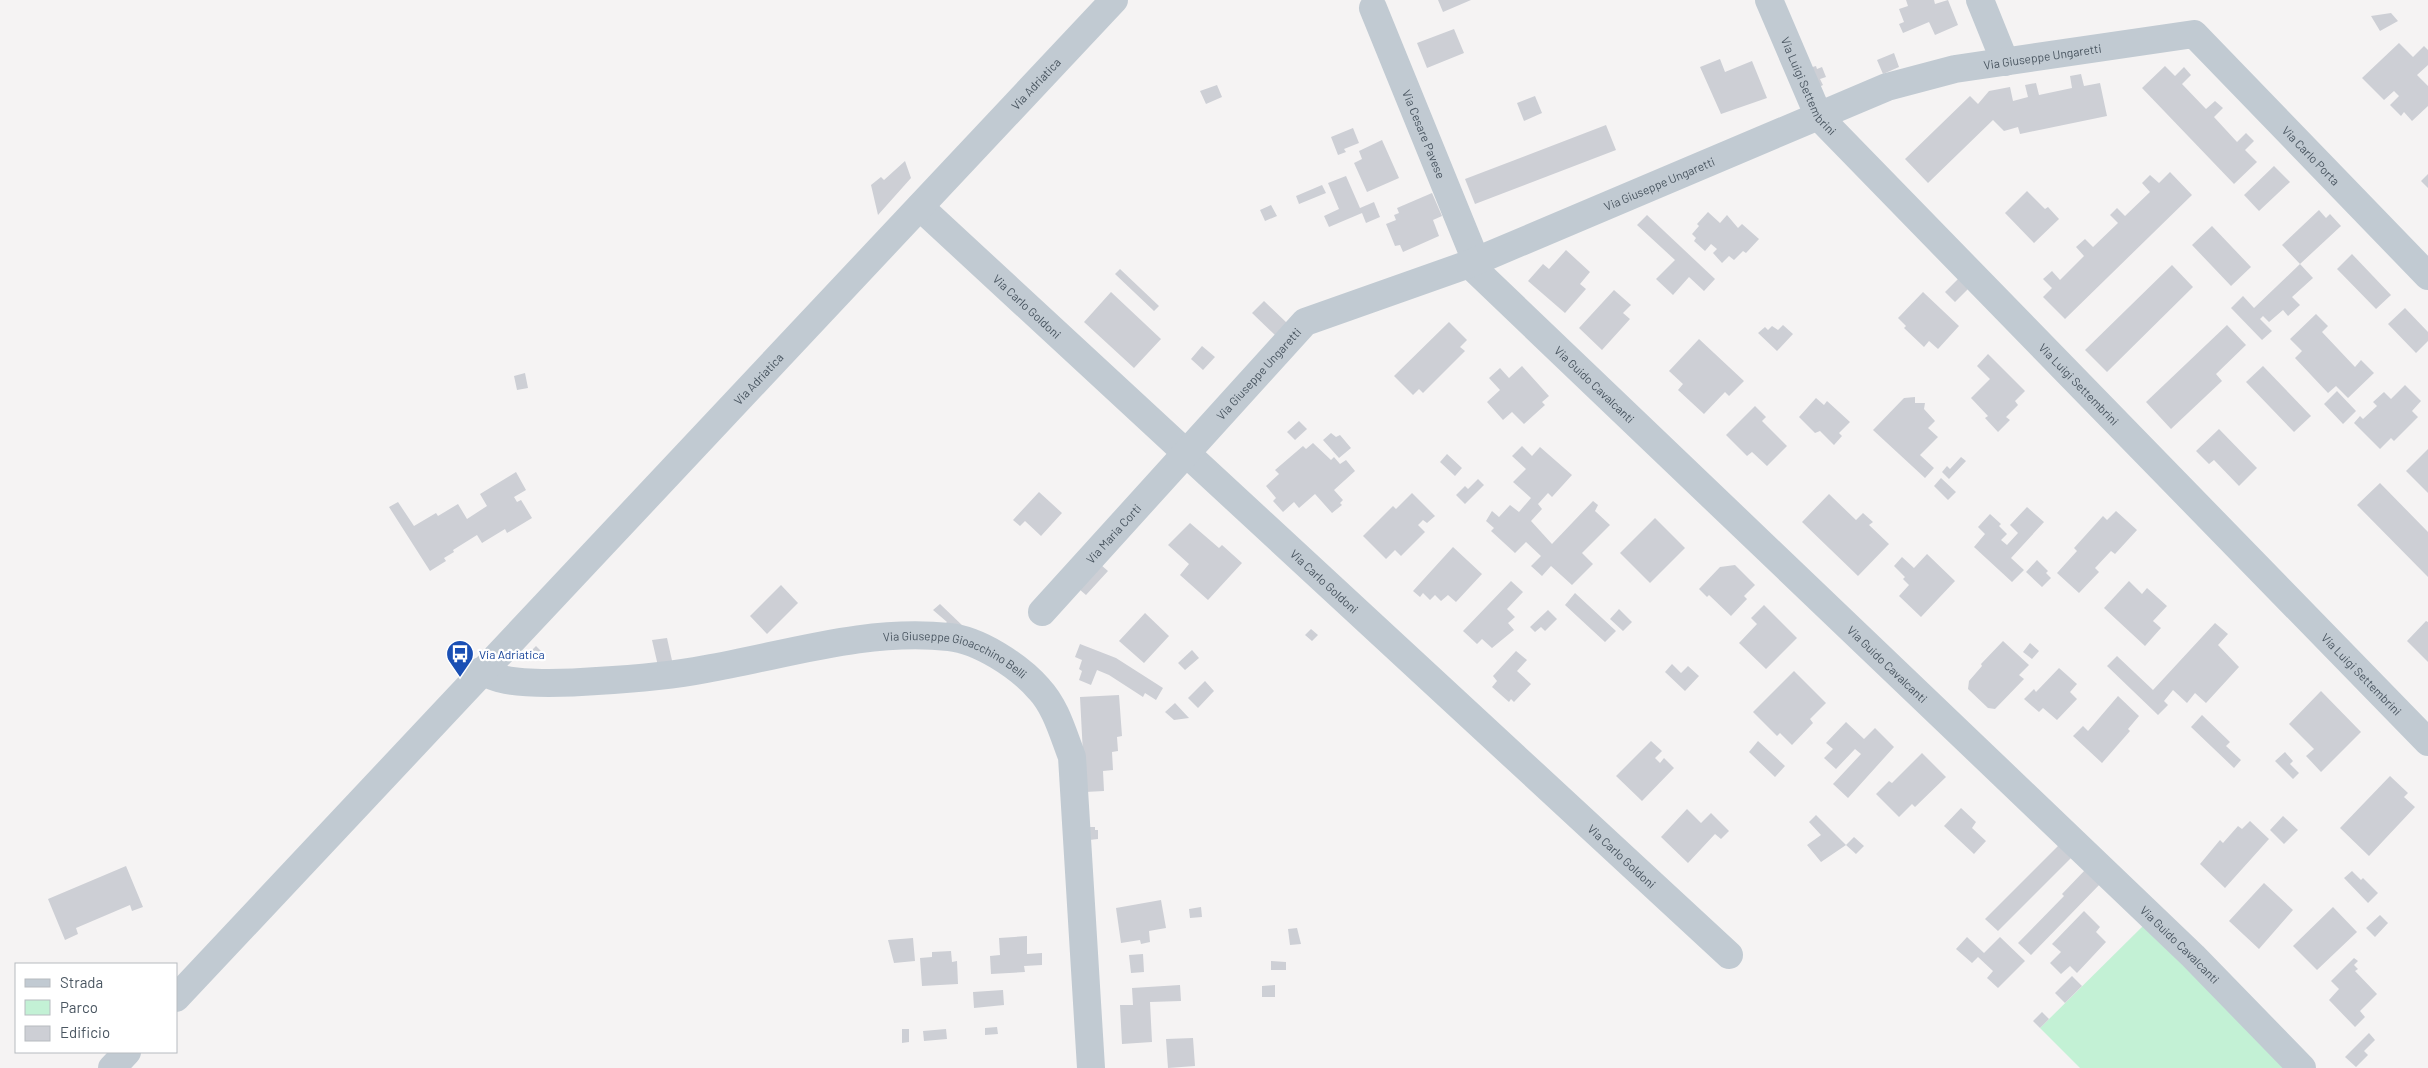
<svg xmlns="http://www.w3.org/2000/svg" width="2428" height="1068" font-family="Barlow,sans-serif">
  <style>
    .green { fill: #c3f1d5 }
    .building { fill: #cdcfd5 }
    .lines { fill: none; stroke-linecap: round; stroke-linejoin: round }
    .minor { stroke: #c1cad2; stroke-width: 28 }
    .labels { text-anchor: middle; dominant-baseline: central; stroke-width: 4.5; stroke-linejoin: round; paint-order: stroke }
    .street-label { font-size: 12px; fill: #4a5661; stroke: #fff }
    .transit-label { font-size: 12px; fill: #164399; stroke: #fff; text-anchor: start }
  </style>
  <rect width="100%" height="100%" fill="#f5f3f3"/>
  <!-- green -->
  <path class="green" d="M 2144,925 L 2285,1068 L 2080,1068 L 2040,1028 Z"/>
  <!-- building -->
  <path class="building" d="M 1438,0 L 1471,0 L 1443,12 Z
    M 1906,0 L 1934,0 L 1935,4 L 1948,0 L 1958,25 L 1935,35 L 1929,22 L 1903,33 L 1899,24 L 1904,22 L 1899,9 L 1908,6 Z
    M 2391,13 L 2398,21 L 2380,31 L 2371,16 Z
    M 1454,29 L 1464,53 L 1427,68 L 1417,43 Z
    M 2399,43 L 2413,57 L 2424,46 L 2428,50 L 2428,65 L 2417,75 L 2428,86 L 2428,106 L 2412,121 L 2404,112 L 2401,116 L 2390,105 L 2399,96 L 2394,91 L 2384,100 L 2362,78 Z
    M 1894,53 L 1899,67 L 1883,74 L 1877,60 Z
    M 1720,59 L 1725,72 L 1752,61 L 1767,98 L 1721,114 L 1700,67 Z
    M 1816,66 L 1817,69 L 1822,67 L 1826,77 L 1820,79 L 1823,85 L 1817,88 L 1809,68 Z
    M 2165,66 L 2175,76 L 2184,67 L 2191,75 L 2182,84 L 2206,109 L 2215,101 L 2223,108 L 2214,117 L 2237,142 L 2246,133 L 2254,141 L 2245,150 L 2257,162 L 2234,184 L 2142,88 Z
    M 2081,74 L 2084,86 L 2100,83 L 2107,116 L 2020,134 L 2018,127 L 2004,131 L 1993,120 L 1928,183 L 1905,159 L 1970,96 L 1978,104 L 1989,91 L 2010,87 L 2013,101 L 2028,97 L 2025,85 L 2036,83 L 2039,95 L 2072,88 L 2070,76 Z
    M 1217,85 L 1222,97 L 1206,104 L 1200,91 Z
    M 1535,96 L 1542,113 L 1524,121 L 1517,103 Z
    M 1606,125 L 1616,150 L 1475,204 L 1465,179 Z
    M 1353,128 L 1359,143 L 1344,149 L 1346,152 L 1338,155 L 1331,137 Z
    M 1382,140 L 1399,178 L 1367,192 L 1354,163 L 1362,159 L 1359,151 Z
    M 905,161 L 911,178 L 878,215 L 871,185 L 881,177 L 884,180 Z
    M 2274,166 L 2290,182 L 2259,211 L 2244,195 Z
    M 2170,172 L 2192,195 L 2065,319 L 2043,297 L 2052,288 L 2043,279 L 2052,271 L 2060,280 L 2084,256 L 2076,247 L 2085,239 L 2093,247 L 2118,223 L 2110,215 L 2117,208 L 2125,216 L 2150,192 L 2142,183 L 2150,175 L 2159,183 Z
    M 2428,174 L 2428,188 L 2421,181 Z
    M 1346,176 L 1360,208 L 1374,202 L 1380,217 L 1366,223 L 1362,213 L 1329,227 L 1324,216 L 1339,209 L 1328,183 Z
    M 1322,185 L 1326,193 L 1299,204 L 1296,196 Z
    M 2027,191 L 2045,209 L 2048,207 L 2059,219 L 2034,243 L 2005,213 Z
    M 1432,193 L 1442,216 L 1433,220 L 1439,236 L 1403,252 L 1400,245 L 1395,246 L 1386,224 L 1396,220 L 1394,215 L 1399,213 L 1397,208 Z
    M 1271,205 L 1277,216 L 1265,221 L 1260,210 Z
    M 2319,210 L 2326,218 L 2330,214 L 2341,226 L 2300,264 L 2282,245 Z
    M 1708,212 L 1720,223 L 1727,215 L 1738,228 L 1742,224 L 1759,239 L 1746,253 L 1743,251 L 1734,260 L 1729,256 L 1722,263 L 1713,253 L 1717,249 L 1711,244 L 1705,251 L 1694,241 L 1696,238 L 1692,234 L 1699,226 L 1697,224 Z
    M 1647,215 L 1715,279 L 1704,291 L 1689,277 L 1673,295 L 1656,279 L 1675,260 L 1637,225 Z
    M 2212,226 L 2251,267 L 2231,286 L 2192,245 Z
    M 1566,250 L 1590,272 L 1580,284 L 1586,289 L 1565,313 L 1528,281 L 1543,264 L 1549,269 Z
    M 2352,254 L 2391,295 L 2376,309 L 2337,269 Z
    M 2300,264 L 2313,278 L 2292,297 L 2300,305 L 2288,316 L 2283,310 L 2269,322 L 2263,316 L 2260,319 L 2272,331 L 2262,340 L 2231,308 L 2243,296 L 2254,308 Z
    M 2172,265 L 2193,287 L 2107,372 L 2085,350 Z
    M 1120,269 L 1159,306 L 1154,311 L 1115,274 Z
    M 1958,279 L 1968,289 L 1955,302 L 1945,292 Z
    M 1614,290 L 1631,305 L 1623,313 L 1630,319 L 1602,350 L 1579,328 Z
    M 1111,292 L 1161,339 L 1134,368 L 1084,322 Z
    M 1923,292 L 1959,326 L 1938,349 L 1929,341 L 1924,347 L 1904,328 L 1906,326 L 1898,318 Z
    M 1264,301 L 1287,323 L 1275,335 L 1252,313 Z
    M 2405,308 L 2428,332 L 2428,341 L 2416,353 L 2388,324 Z
    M 2316,314 L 2328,326 L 2322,332 L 2355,367 L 2361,360 L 2374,373 L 2348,398 L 2336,386 L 2328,393 L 2295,358 L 2302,351 L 2290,339 Z
    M 1449,322 L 1467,340 L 1460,347 L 1465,351 L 1423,393 L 1419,389 L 1413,395 L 1394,376 Z
    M 1783,325 L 1793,334 L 1777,351 L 1758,333 L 1765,327 L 1768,330 L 1772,326 L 1778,330 Z
    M 2227,325 L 2246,345 L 2216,374 L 2222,381 L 2171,429 L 2146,402 Z
    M 1699,339 L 1744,381 L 1729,396 L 1725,392 L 1704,414 L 1678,390 L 1683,384 L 1669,371 Z
    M 1202,346 L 1215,357 L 1203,370 L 1191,359 Z
    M 1988,354 L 2025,391 L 2015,401 L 2018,405 L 2006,417 L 2010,420 L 1998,432 L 1985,418 L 1988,416 L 1971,398 L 1990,379 L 1977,366 Z
    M 1522,366 L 1549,396 L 1542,402 L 1545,405 L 1524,424 L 1512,412 L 1503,420 L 1487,402 L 1500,390 L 1489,378 L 1500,368 L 1509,378 Z
    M 2263,366 L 2311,416 L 2294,432 L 2246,382 Z
    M 525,373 L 528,388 L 517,390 L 514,376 Z
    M 2405,385 L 2421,401 L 2412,411 L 2418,417 L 2394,441 L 2391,438 L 2380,449 L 2354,423 L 2360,416 L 2363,419 L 2377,406 L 2373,402 L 2384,392 L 2391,399 Z
    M 2337,391 L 2356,411 L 2343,424 L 2324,404 Z
    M 1915,397 L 1915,403 L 1925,403 L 1924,409 L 1935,421 L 1928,428 L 1938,437 L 1920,455 L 1934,468 L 1925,478 L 1873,430 L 1904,398 Z
    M 1816,398 L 1824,405 L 1827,401 L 1850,422 L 1839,433 L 1842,436 L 1834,445 L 1820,431 L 1815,433 L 1799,417 Z
    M 1755,406 L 1766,417 L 1762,421 L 1787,446 L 1767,466 L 1752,452 L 1747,456 L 1726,435 Z
    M 1299,421 L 1307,429 L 1295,440 L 1287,432 Z
    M 2219,429 L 2257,468 L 2239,486 L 2214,460 L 2209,464 L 2196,451 Z
    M 1331,433 L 1336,437 L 1340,435 L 1351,448 L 1339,458 L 1323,440 Z
    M 1313,443 L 1331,460 L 1334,457 L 1340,464 L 1346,460 L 1355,471 L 1334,490 L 1343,500 L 1340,503 L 1342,505 L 1332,513 L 1315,494 L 1299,508 L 1294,502 L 1283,512 L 1273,501 L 1276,498 L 1266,486 L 1279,474 L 1275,470 L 1303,446 L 1306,449 Z
    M 1522,446 L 1532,456 L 1540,447 L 1572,475 L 1552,497 L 1548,493 L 1538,504 L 1542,509 L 1531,521 L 1552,544 L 1593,501 L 1598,505 L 1595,511 L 1610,525 L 1582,553 L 1593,564 L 1572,585 L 1551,566 L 1542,576 L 1531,566 L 1541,556 L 1526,542 L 1515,553 L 1491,531 L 1494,528 L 1486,521 L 1492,511 L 1499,517 L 1510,505 L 1519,512 L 1531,498 L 1513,482 L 1526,469 L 1512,456 Z
    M 2428,449 L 2428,493 L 2406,471 Z
    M 1447,454 L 1462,468 L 1455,476 L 1440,462 Z
    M 1961,457 L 1966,461 L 1949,479 L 1942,472 L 1947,466 L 1950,469 Z
    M 516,472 L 526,490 L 514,497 L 517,502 L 521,500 L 532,518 L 507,533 L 505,529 L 482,543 L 477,535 L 453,550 L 454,552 L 444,558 L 446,561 L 430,571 L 389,507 L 398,502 L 414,526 L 436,513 L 438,516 L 458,504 L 467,519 L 487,506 L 480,494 Z
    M 1941,478 L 1956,492 L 1948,500 L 1934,486 Z
    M 1478,479 L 1484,485 L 1465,504 L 1456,495 L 1465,486 L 1468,489 Z
    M 2380,483 L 2428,532 L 2428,577 L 2357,505 Z
    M 1039,492 L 1062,513 L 1041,536 L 1025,521 L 1020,526 L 1013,520 Z
    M 1412,493 L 1435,516 L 1427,523 L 1423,520 L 1418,525 L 1425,532 L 1401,556 L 1395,550 L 1386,559 L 1363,536 L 1393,506 L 1396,509 Z
    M 1829,494 L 1856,520 L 1863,513 L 1873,522 L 1869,525 L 1889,544 L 1858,576 L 1802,522 Z
    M 2027,507 L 2044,522 L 2011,558 L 2024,570 L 2012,582 L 1974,547 L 1985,534 L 1978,527 L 1990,514 L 2001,524 L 1999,526 L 2007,534 L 2001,540 L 2007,545 L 2018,533 L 2010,525 Z
    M 2116,511 L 2137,530 L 2115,554 L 2111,551 L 2095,568 L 2099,572 L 2079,593 L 2057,573 L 2077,551 L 2074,548 L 2103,516 L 2107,520 Z
    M 1655,518 L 1685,548 L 1650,583 L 1620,553 Z
    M 1190,523 L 1219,548 L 1222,545 L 1242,563 L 1208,600 L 1180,575 L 1189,564 L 1168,545 Z
    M 1453,547 L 1482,574 L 1456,602 L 1448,595 L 1441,601 L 1435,595 L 1430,600 L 1423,593 L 1420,597 L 1413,591 Z
    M 1927,554 L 1955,581 L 1921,617 L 1899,596 L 1909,585 L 1903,579 L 1905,577 L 1894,566 L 1902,557 L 1914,568 Z
    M 2037,560 L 2048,571 L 2046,573 L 2051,578 L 2042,587 L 2026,572 Z
    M 1101,565 L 1108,571 L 1086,595 L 1079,589 Z
    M 1735,565 L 1755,585 L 1744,596 L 1747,599 L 1731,616 L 1709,595 L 1707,597 L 1699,589 L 1720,567 Z
    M 1511,581 L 1523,592 L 1507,609 L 1515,617 L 1508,623 L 1514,630 L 1492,648 L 1482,639 L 1477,644 L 1463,631 Z
    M 2129,581 L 2142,594 L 2147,588 L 2167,606 L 2153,621 L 2161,628 L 2145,646 L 2104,608 Z
    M 781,585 L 798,603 L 767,634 L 750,616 Z
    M 1575,593 L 1616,631 L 1605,642 L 1565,605 Z
    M 940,604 L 964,627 L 944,625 L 947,622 L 933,610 Z
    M 1764,605 L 1797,638 L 1766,669 L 1739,643 L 1757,624 L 1751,618 Z
    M 1619,609 L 1632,622 L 1623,631 L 1610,619 Z
    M 1548,610 L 1557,619 L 1545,631 L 1541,627 L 1535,632 L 1530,627 Z
    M 1145,613 L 1169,636 L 1144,663 L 1119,641 Z
    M 2426,621 L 2428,622 L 2428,662 L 2407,641 Z
    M 2215,623 L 2228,634 L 2218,645 L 2239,667 L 2206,703 L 2195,693 L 2187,703 L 2173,690 L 2164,701 L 2168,705 L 2158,715 L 2107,666 L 2117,656 L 2153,690 Z
    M 1311,629 L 1318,635 L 1312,641 L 1305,635 Z
    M 667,638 L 673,665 L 658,666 L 652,640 Z
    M 2003,641 L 2029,665 L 2019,675 L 2024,679 L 1995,709 L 1988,708 L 1968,689 L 1969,681 L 1982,666 L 1981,664 Z
    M 2030,643 L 2039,651 L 2032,659 L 2023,652 Z
    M 1080,644 L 1116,658 L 1163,688 L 1156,700 L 1145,693 L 1143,697 L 1109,675 L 1097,670 L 1091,685 L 1079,680 L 1082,671 L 1079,669 L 1082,660 L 1075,657 Z
    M 536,646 L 542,652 L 536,657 L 530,652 Z
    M 1192,650 L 1199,658 L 1185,670 L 1178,663 Z
    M 1516,651 L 1527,660 L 1517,671 L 1531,684 L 1514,702 L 1511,699 L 1509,702 L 1492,687 L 1497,681 L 1493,676 Z
    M 1672,664 L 1681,673 L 1688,666 L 1699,676 L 1685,691 L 1665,672 Z
    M 2059,668 L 2077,684 L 2070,692 L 2077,699 L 2057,720 L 2043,708 L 2039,712 L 2024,699 L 2034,689 L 2036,692 Z
    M 1794,671 L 1826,703 L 1810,719 L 1813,723 L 1792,745 L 1780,733 L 1777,736 L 1753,712 Z
    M 1205,681 L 1214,691 L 1198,708 L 1188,698 Z
    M 2321,691 L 2361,732 L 2321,772 L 2306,756 L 2314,749 L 2289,724 Z
    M 1119,695 L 1122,736 L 1117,737 L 1118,751 L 1112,752 L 1113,770 L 1103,771 L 1104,791 L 1085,792 L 1080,697 Z
    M 2118,696 L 2139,716 L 2128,729 L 2130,731 L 2102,763 L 2073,736 L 2083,726 L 2088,731 Z
    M 1175,703 L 1189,718 L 1174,720 L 1165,712 Z
    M 2202,715 L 2230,742 L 2226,746 L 2241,760 L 2234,768 L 2191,727 Z
    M 1846,722 L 1864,739 L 1875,728 L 1894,747 L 1848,798 L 1833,784 L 1861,754 L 1855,749 L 1836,769 L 1824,758 L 1833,749 L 1826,743 Z
    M 1651,741 L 1662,751 L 1655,758 L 1660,763 L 1664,758 L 1674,768 L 1642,801 L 1616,776 Z
    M 1758,741 L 1785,766 L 1775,777 L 1749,752 Z
    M 2285,752 L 2293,761 L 2290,764 L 2299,773 L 2293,779 L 2275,761 Z
    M 1922,753 L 1946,777 L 1915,807 L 1912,804 L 1899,817 L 1876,794 L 1889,781 L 1892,783 Z
    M 2390,776 L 2408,793 L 2404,797 L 2415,807 L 2369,856 L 2340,828 Z
    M 1961,808 L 1976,822 L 1972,828 L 1986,841 L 1974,854 L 1944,826 Z
    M 1687,809 L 1701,823 L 1711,813 L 1729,831 L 1721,839 L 1715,834 L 1688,863 L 1661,837 Z
    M 1816,815 L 1846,845 L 1821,862 L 1807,845 L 1821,835 L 1809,822 Z
    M 2283,816 L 2298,830 L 2284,844 L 2270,830 Z
    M 2250,821 L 2269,839 L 2225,888 L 2200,864 L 2220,840 L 2223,843 L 2238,826 L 2242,829 Z
    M 1088,827 L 1095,827 L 1095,830 L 1098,830 L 1098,839 L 1089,840 Z
    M 1854,837 L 1864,846 L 1856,854 L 1846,845 Z
    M 2060,844 L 2073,856 L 1998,931 L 1985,919 Z
    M 126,866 L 143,907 L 132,911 L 130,905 L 76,928 L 78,934 L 65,940 L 48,899 Z
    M 2086,869 L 2101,883 L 2031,955 L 2018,943 L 2064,896 L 2062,894 Z
    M 2352,871 L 2361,880 L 2363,878 L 2378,893 L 2368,903 L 2344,878 Z
    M 2264,883 L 2293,910 L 2259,949 L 2229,921 Z
    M 1161,900 L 1166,928 L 1149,931 L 1150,942 L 1141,944 L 1140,940 L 1121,943 L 1116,908 Z
    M 1201,907 L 1202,917 L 1190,918 L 1189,909 Z
    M 2333,907 L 2357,932 L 2317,970 L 2293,946 Z
    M 2084,911 L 2100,927 L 2096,932 L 2106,942 L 2077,973 L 2070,966 L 2061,974 L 2050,963 L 2061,952 L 2052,944 Z
    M 2380,915 L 2388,923 L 2375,937 L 2366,928 Z
    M 1297,928 L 1301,944 L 1290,945 L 1288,929 Z
    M 1027,936 L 1027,954 L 1042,953 L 1042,965 L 1024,966 L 1025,972 L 991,974 L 990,956 L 1000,955 L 999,938 Z
    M 1967,937 L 1984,953 L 2000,937 L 2025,961 L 1998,988 L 1987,978 L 1993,971 L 1978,957 L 1972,963 L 1956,949 Z
    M 913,938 L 915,961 L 894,963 L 888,940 Z
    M 951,951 L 952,962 L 957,961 L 958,984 L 922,986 L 920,958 L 932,957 L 932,952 Z
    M 1143,954 L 1144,972 L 1131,973 L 1129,955 Z
    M 2354,958 L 2358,961 L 2354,965 L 2358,969 L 2355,971 L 2377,994 L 2360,1011 L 2365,1017 L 2355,1027 L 2329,1000 L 2339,989 L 2331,981 Z
    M 1271,961 L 1286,962 L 1286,970 L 1271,970 Z
    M 2072,976 L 2082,986 L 2065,1003 L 2055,993 Z
    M 1180,985 L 1181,1001 L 1150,1002 L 1152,1042 L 1122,1044 L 1120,1005 L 1133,1005 L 1132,988 Z
    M 1275,985 L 1275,997 L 1262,997 L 1262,986 Z
    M 1003,990 L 1004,1005 L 974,1008 L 973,992 Z
    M 2042,1012 L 2049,1019 L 2040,1028 L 2033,1021 Z
    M 997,1027 L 998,1034 L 985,1035 L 985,1028 Z
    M 902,1029 L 909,1029 L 909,1042 L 902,1043 Z
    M 946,1029 L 947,1039 L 924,1041 L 923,1031 Z
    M 2369,1033 L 2375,1040 L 2364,1051 L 2368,1055 L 2356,1067 L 2345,1057 Z
    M 1193,1038 L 1195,1066 L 1168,1068 L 1166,1039 Z"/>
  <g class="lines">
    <!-- minor -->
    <g class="minor">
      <path id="s1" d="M 1769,0 L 1819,117 L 2428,742"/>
      <path d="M 1980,0 L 2005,62"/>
      <path id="s2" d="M 1373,8 L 1476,261"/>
      <path id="s3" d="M 920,207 L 1729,955"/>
      <path id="s4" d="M 1469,264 L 2193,956 L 2302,1068"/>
      <path id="s5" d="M 1042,612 L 1305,322 L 1469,264 L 1887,87 L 1955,69 L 2194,34 L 2428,276"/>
      <path id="s6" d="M 481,671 C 488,674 495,678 502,679 C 524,685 573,683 597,681 C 633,679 670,676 706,669 C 786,655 866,628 949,637 C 979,640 1019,666 1039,689 C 1056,707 1063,734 1072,757 L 1091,1068"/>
      <path id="s7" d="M 176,998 L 1114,0"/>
      <path d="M 112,1068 L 127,1052"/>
    </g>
  </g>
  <!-- icons -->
  <defs>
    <symbol id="bus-pin" viewBox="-11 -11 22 30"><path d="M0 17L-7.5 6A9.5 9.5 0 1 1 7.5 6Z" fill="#1a4fb4" stroke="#fff"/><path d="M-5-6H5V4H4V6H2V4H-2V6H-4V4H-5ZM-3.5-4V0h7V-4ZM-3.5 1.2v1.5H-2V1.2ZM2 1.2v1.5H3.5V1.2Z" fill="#fff"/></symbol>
  </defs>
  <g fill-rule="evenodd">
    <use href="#bus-pin" x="444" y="638" width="32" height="43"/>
  </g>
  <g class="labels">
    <!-- street labels -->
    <g class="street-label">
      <text stroke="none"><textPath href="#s5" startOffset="1178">Via Giuseppe Ungaretti</textPath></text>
      <text stroke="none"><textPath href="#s7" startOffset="1255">Via Adriatica</textPath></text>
      <text stroke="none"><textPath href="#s1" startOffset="95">Via Luigi Settembrini</textPath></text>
      <text stroke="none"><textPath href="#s2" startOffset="136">Via Cesare Pavese</textPath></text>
      <text stroke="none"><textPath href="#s5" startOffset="1500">Via Carlo Porta</textPath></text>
      <text stroke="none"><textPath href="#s5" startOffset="772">Via Giuseppe Ungaretti</textPath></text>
      <text stroke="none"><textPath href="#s3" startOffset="146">Via Carlo Goldoni</textPath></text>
      <text stroke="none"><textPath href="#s5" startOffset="322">Via Giuseppe Ungaretti</textPath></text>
      <text stroke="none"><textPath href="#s7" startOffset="850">Via Adriatica</textPath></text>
      <text stroke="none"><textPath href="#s4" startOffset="174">Via Guido Cavalcanti</textPath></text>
      <text stroke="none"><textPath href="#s1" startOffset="500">Via Luigi Settembrini</textPath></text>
      <text stroke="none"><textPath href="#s5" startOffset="106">Via Maria Corti</textPath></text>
      <text stroke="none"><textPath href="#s3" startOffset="551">Via Carlo Goldoni</textPath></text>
      <text stroke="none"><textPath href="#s6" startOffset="484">Via Giuseppe Gioacchino Belli</textPath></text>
      <text stroke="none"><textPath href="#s4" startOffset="579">Via Guido Cavalcanti</textPath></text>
      <text stroke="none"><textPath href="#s1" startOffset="905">Via Luigi Settembrini</textPath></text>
      <text stroke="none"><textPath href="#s3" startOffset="956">Via Carlo Goldoni</textPath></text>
      <text stroke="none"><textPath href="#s4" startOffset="984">Via Guido Cavalcanti</textPath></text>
    </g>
    <!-- transit labels -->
    <g class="transit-label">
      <text x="479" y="654">Via Adriatica</text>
    </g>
  </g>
  <!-- legend -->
  <rect x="15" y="963" width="162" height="90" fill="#ffffff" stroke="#b7bbc0"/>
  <rect x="25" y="979" width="25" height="8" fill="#c1cad2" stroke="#b7bbc0"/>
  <text x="60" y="988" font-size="15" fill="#4a5661">Strada</text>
  <rect x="25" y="1000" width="25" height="15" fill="#c3f1d5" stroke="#b7bbc0"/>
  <text x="60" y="1013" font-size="15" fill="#4a5661">Parco</text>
  <rect x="25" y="1026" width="25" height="15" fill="#cdcfd5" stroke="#b7bbc0"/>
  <text x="60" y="1038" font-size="15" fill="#4a5661">Edificio</text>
</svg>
